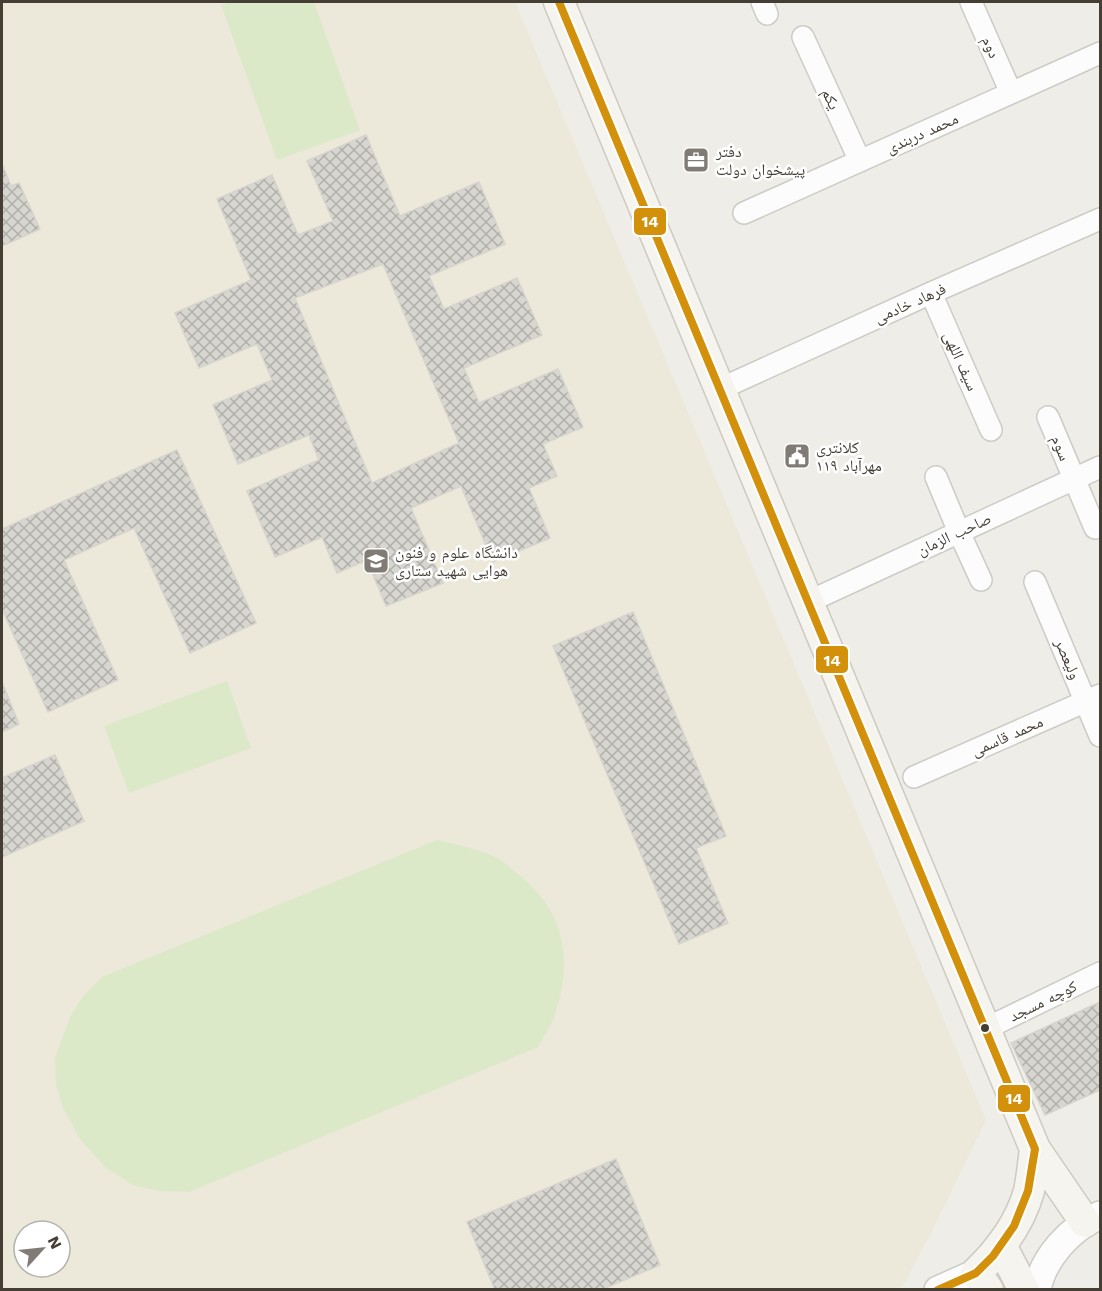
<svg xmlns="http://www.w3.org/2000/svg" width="1102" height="1291" font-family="'Work Sans','Noto Naskh Arabic',sans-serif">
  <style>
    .education { fill: #ece8da; fill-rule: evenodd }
    .grass { fill: #dce9c9 }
    .building { fill: url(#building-cross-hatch); stroke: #d7d4ce; stroke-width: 1.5; fill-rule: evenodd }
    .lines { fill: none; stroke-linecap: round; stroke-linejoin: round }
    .minor-casing { stroke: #cdcbc6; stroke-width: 24 }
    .tertiary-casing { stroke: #cdcbc6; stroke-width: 30 }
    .secondary-casing { stroke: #cecac0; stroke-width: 33 }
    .minor { stroke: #fdfcfc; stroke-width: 21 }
    .tertiary { stroke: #fdfcfc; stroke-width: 27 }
    .secondary { stroke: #f6f4ee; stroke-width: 30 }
    .bus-1-casing { stroke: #fff; stroke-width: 12 }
    .bus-1 { stroke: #d3910b; stroke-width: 8 }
    .bus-dot { fill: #443e35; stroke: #fff; stroke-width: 2 }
    .labels { text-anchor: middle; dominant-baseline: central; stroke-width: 5; stroke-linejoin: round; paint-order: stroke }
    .street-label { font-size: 16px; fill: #443e35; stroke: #fff }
    .poi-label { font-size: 16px; fill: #443e35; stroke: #fff; text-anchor: start }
    .line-badge { stroke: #fff; stroke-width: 2 }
    .badge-label { font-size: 16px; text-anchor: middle; font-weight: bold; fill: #fff }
  </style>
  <defs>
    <pattern id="building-cross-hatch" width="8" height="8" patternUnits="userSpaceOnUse" patternTransform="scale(1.5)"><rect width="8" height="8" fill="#d8d6d1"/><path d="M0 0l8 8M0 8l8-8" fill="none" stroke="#b1afaa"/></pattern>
  </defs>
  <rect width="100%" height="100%" fill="#efede8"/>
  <!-- education -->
  <path class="education" d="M 2,2 L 515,2 L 986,1120 L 934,1227 L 903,1286 L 895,1289 L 2,1290 ZM 24,1231 L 60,1231 L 60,1267 L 24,1267 Z"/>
  <!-- grass -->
  <path class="grass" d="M 232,2 L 314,2 L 360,130 L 277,160 L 221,5 Z
    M 227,681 L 251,748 L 129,793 L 104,726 Z
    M 437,840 C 457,845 480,849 499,859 C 505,862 511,869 517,873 C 564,910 574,958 555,1014 C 552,1025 544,1036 538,1047 L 189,1192 L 160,1191 L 133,1185 L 106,1168 L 80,1139 L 63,1108 L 56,1085 L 55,1058 L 70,1017 L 83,996 L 102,977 Z"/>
  <!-- building -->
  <path class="building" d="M 366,135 L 400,216 L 479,182 L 505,244 L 429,276 L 444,309 L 517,278 L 542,335 L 464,368 L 479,403 L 558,369 L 583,427 L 543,444 L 557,476 L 529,488 L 550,538 L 493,562 L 461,486 L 411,508 L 443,583 L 386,606 L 367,560 L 337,573 L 322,537 L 275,557 L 247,491 L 319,460 L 309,435 L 238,464 L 213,405 L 272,380 L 257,344 L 199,368 L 175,313 L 251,280 L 217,199 L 272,175 L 298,235 L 333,221 L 307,161 ZM 383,264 L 459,443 L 372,483 L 295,298 Z
    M 2,164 L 11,186 L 19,183 L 40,229 L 2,246 Z
    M 177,450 L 256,623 L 190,653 L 134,528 L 64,560 L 118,680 L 48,712 L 2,609 L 2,529 Z
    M 633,612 L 726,836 L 696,848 L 728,923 L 679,944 L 553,646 Z
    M 2,682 L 19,724 L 2,732 Z
    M 55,755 L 84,821 L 2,857 L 2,778 Z
    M 1100,1002 L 1100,1090 L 1045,1115 L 1011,1043 Z
    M 616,1159 L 660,1265 L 601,1290 L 495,1290 L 467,1222 Z"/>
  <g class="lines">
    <defs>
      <path id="minor" d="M 762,2 L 767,14
        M 971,2 L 1011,93
        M 803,37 L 860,161
        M 744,213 L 1100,53
        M 931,293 L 991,430
        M 720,389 L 931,293 L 1100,219
        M 1048,417 L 1095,528
        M 936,477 L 959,532 L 981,580
        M 1035,582 L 1100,736
        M 808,602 L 1100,467
        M 914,777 L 1100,695
        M 985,1029 L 1100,973"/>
      <path id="tertiary" d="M 938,1290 L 976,1273
        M 1037,1290 C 1043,1257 1071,1228 1100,1215"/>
      <path id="secondary" d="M 559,2 L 1035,1149 C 1033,1163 1032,1177 1029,1191 C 1020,1223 999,1251 976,1273 L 988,1290
        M 1035,1149 L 1085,1222
        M 1001,1245 L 1024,1290"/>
    </defs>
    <!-- minor casing -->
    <use href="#minor" class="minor-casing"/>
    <!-- tertiary casing -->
    <use href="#tertiary" class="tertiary-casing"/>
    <!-- secondary casing -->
    <use href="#secondary" class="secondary-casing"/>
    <!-- minor -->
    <use href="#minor" class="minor"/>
    <!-- tertiary -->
    <use href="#tertiary" class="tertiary"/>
    <!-- secondary -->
    <use href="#secondary" class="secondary"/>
    <defs>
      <path id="bus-1" d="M 559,2 L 1035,1149 L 1028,1191 L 1014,1226 L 993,1256 L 976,1273 L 938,1290"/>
    </defs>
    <!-- bus-1 casing -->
    <use href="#bus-1" class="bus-1-casing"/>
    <!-- bus-1 -->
    <use href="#bus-1" class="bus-1"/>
  </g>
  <!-- icons -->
  <defs>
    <symbol id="office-square" viewBox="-11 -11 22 22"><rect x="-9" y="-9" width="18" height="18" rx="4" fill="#807b74" stroke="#fff"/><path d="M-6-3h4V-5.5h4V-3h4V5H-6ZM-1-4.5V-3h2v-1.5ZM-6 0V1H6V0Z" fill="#fff"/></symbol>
    <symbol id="civic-square" viewBox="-11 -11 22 22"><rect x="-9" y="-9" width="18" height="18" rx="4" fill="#807b74" stroke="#fff"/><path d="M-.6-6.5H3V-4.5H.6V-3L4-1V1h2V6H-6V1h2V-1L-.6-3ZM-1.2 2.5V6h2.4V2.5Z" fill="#fff"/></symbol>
    <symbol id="university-square" viewBox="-11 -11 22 22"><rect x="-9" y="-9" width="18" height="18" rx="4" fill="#807b74" stroke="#fff"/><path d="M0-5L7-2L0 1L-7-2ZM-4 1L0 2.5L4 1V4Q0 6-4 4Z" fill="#fff"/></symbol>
  </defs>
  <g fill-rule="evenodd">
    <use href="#office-square" x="681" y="145" width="30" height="30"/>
    <use href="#civic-square" x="782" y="441" width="30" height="30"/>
    <use href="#university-square" x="361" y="546" width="30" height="30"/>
  </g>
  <!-- markers -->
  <circle class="bus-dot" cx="985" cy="1028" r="5"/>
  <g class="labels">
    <!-- street labels -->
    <g class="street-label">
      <text transform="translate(991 47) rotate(66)">دوم</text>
      <text transform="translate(831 99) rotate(65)">یکم</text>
      <text transform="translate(922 133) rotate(-24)">محمد دربندی</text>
      <text transform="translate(910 303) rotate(-24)">فرهاد خادمی</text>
      <text transform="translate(961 361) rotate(66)">سیف اللهی</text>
      <text transform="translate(1061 448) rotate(68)">سوم</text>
      <text transform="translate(954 534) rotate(-25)">صاحب الزمان</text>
      <text transform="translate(1068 659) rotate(67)">ولیعصر</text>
      <text transform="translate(1007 736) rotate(-24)">محمد قاسمی</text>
      <text transform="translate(1043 1001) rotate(-26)">کوچه مسجد</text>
    </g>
    <!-- poi labels -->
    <g class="poi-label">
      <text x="716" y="151">دفتر<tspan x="716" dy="18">پیشخوان دولت</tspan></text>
      <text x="816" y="447">کلانتری<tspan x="816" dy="18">۱۱۹ مهرآباد</tspan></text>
      <text x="395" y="552">دانشگاه علوم و فنون<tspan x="395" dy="18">هوایی شهید ستاری</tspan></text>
    </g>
  </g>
  <g class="line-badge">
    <rect x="633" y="207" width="34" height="29" rx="6" fill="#d3910b"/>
    <rect x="815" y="645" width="34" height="29" rx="6" fill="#d3910b"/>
    <rect x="997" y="1084" width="34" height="29" rx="6" fill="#d3910b"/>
  </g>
  <g class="badge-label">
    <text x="650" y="227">14</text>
    <text x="832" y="666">14</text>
    <text x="1014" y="1104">14</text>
  </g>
  <!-- border -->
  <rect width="1102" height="1291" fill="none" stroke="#443e35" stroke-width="6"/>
  <!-- north arrow -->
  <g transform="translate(42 1249) rotate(63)"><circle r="28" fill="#ffffff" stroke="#b4b2ae" stroke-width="1.5"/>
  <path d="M0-4.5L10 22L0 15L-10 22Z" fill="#807b74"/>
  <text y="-9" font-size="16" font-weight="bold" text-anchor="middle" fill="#443e35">N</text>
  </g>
</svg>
